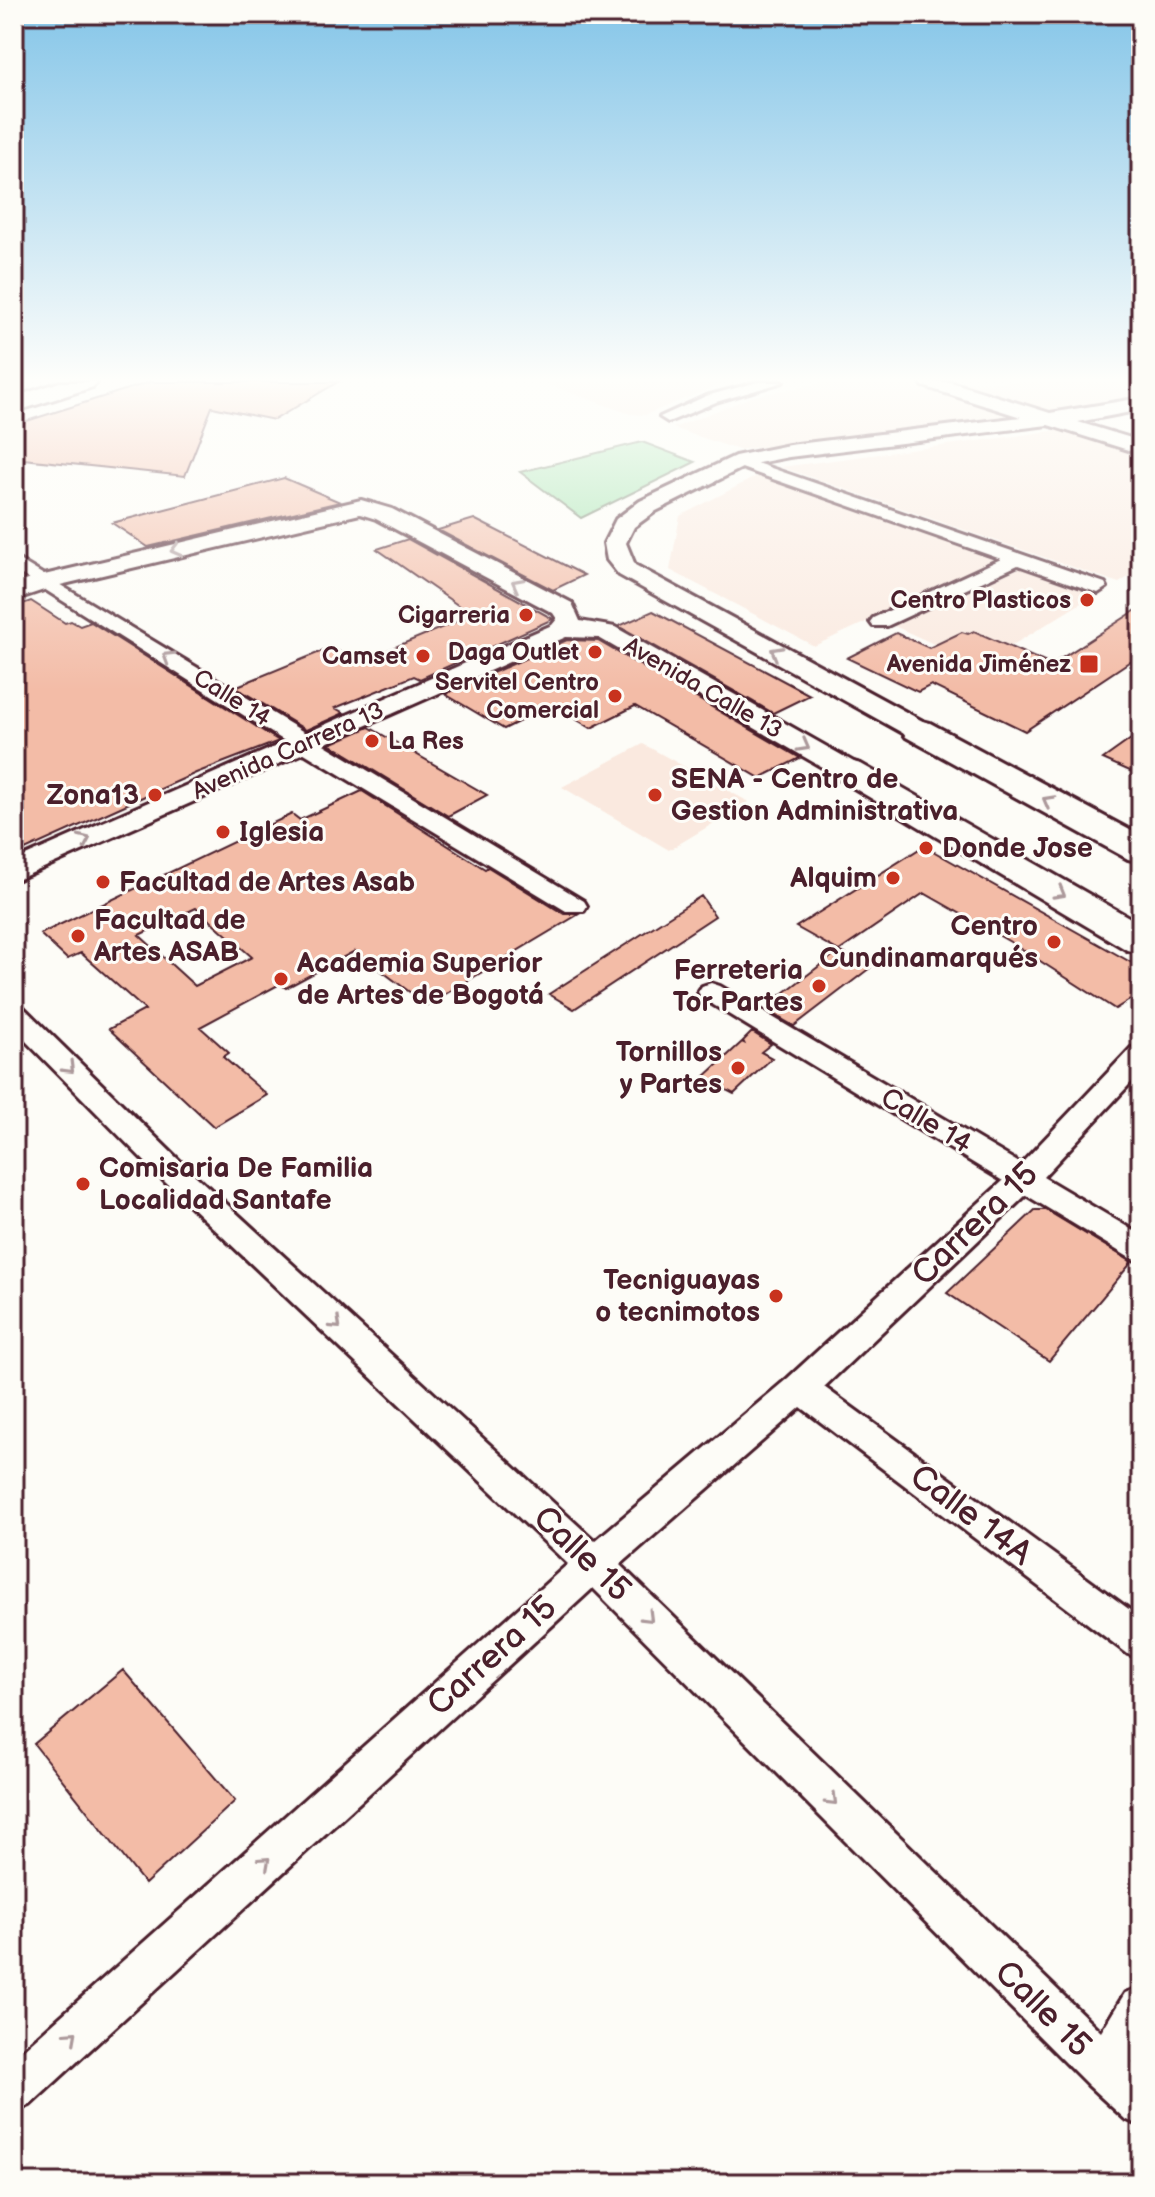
<svg xmlns="http://www.w3.org/2000/svg" width="1155" height="2197" font-family="'Balsamiq Sans',sans-serif">
  <style>
    .built { fill: #fae9df }
    .green { fill: #a0e2ac; stroke: #75806c; stroke-width: 2 }
    .building { fill: #f3bca7; stroke: #4a1f2b; stroke-width: 2; fill-rule: evenodd }
    .lines { fill: none; stroke-linecap: round; stroke-linejoin: round }
    .minor-casing { stroke: #4a1f2b; stroke-width: 6 }
    .tertiary-casing { stroke: #4a1f2b; stroke-width: 6 }
    .primary-casing { stroke: #4a1f2b; stroke-width: 6 }
    .minor { fill: #fdfcf7; fill-rule: evenodd }
    .tertiary { fill: #fdfcf7; fill-rule: evenodd }
    .primary { fill: #fdfcf7; fill-rule: evenodd }
    .oneway { stroke: #ac999b }
    .poi-dot { fill: #c8321e; stroke: #fdfcf7; stroke-width: 3 }
    .labels { text-anchor: middle; dominant-baseline: central; stroke-width: 6; stroke-linejoin: round; paint-order: stroke }
    .far-poi-label { font-size: 24px; font-weight: bold; fill: #4a1f2b; stroke: #fdfcf7; text-anchor: end }
    .far-street-label { font-size: 24px; fill: #4a1f2b; stroke: #fdfcf7 }
    .poi-label { font-size: 28px; font-weight: bold; fill: #4a1f2b; stroke: #fdfcf7; text-anchor: start }
    .street-label { font-size: 28px; fill: #4a1f2b; stroke: #fdfcf7 }
    .near-street-label { font-size: 34px; fill: #4a1f2b; stroke: #fdfcf7 }
  </style>
  <rect width="100%" height="100%" fill="#fdfcf7"/>
  <filter id="ink" filterUnits="userSpaceOnUse"><feTurbulence type="fractalNoise" baseFrequency=".0125" numOctaves="2"/><feDisplacementMap in="SourceGraphic" scale="16" xChannelSelector="R" yChannelSelector="G"/><feConvolveMatrix kernelMatrix="1 2 1 2 8 2 1 2 1" color-interpolation-filters="sRGB"/></filter>
  <g filter="url(#ink)">
    <!-- built -->
    <path class="built" d="M 541,382 L 726,382 L 645,415 L 630,414 Z
      M 826,382 L 911,382 L 1021,417 L 739,450 L 673,428 L 754,396 Z
      M 948,382 L 1141,382 L 1141,398 L 1049,413 Z
      M 1060,430 L 1141,453 L 1141,569 L 1119,583 L 781,467 Z
      M 757,476 L 1003,559 L 814,646 L 670,570 L 680,516 Z
      M 1024,566 L 1099,592 L 980,665 L 892,625 Z
      M 643,744 L 749,802 L 669,850 L 562,787 Z"/>
    <!-- green -->
    <path class="green" d="M 642,442 L 695,462 L 581,518 L 520,472 Z"/>
    <!-- building -->
    <path class="building" d="M 150,382 L 338,382 L 274,420 L 212,407 L 185,476 L 14,458 L 14,425 Z
      M 284,478 L 340,502 L 148,547 L 112,523 Z
      M 474,519 L 584,575 L 553,590 L 438,530 Z
      M 408,539 L 553,619 L 420,679 L 414,676 L 335,708 L 344,713 L 306,730 L 235,687 L 332,647 L 357,663 L 472,615 L 377,549 Z
      M 31,601 L 65,623 L 71,621 L 80,626 L 91,622 L 279,741 L 196,773 L 14,855 L 14,607 Z
      M 1141,607 L 1141,654 L 1025,731 L 931,685 L 918,692 L 847,658 L 896,633 L 929,648 L 962,632 L 968,634 L 974,631 L 1051,665 Z
      M 653,611 L 810,695 L 773,713 L 619,626 Z
      M 567,640 L 598,641 L 800,758 L 760,778 L 635,706 L 591,728 L 552,705 L 504,729 L 445,694 Z
      M 369,727 L 487,795 L 448,816 L 330,744 Z
      M 1141,732 L 1141,776 L 1103,759 Z
      M 362,791 L 485,869 L 488,867 L 564,914 L 579,914 L 427,1005 L 355,951 L 286,988 L 280,984 L 200,1027 L 229,1053 L 223,1057 L 267,1095 L 214,1127 L 109,1029 L 145,1010 L 81,953 L 67,959 L 40,934 L 292,814 L 300,820 ZM 196,908 L 252,957 L 195,986 L 139,935 Z
      M 924,846 L 1141,968 L 1141,993 L 1115,1009 L 1012,943 L 924,893 L 839,951 L 796,927 Z
      M 701,896 L 715,916 L 574,1009 L 549,994 Z
      M 839,951 L 870,968 L 794,1026 L 773,1014 L 777,1010 L 768,1005 Z
      M 752,1032 L 771,1044 L 761,1052 L 772,1058 L 734,1094 L 703,1078 L 742,1042 L 744,1043 L 743,1041 Z
      M 1035,1210 L 1046,1210 L 1132,1262 L 1049,1361 L 947,1293 Z
      M 123,1670 L 235,1801 L 145,1884 L 34,1744 Z"/>
    <g class="lines">
      <defs>
        <path id="minor" d="M 758,382 L 783,382 L 716,402 L 673,420 L 668,422 L 660,417 L 706,396 Z
          M 736,456 L 1105,583 L 1107,587 L 1098,593 L 1018,565 L 887,626 L 873,626 L 870,622 L 873,618 L 1001,559 L 730,464 L 728,461 Z
          M 14,557 L 584,901 L 587,906 L 584,911 L 566,911 L 286,742 L 14,570 Z
          M 711,983 L 720,986 L 1021,1164 L 1131,1048 L 1141,1046 L 1141,1072 L 1043,1177 L 1141,1235 L 1141,1262 L 1130,1258 L 1026,1195 L 824,1387 L 1141,1618 L 1141,1659 L 1128,1654 L 801,1407 L 620,1565 L 1101,2032 L 1125,1993 L 1141,1987 L 1141,2051 L 1133,2063 L 1141,2071 L 1141,2126 L 1125,2119 L 1088,2085 L 593,1588 L 30,2105 L 14,2112 L 14,2058 L 568,1564 L 165,1182 L 14,1029 L 14,1004 L 23,1007 L 185,1166 L 595,1541 L 788,1378 L 1003,1181 L 702,998 L 698,992 L 702,986 Z"/>
        <path id="tertiary" d="M 921,382 L 951,382 L 1050,413 L 1141,398 L 1141,410 L 1078,422 L 1141,441 L 1141,454 L 1048,425 L 789,457 L 748,465 L 656,511 L 634,527 L 626,543 L 635,565 L 928,724 L 932,730 L 928,736 L 918,738 L 908,736 L 619,575 L 607,560 L 604,543 L 616,519 L 640,501 L 735,456 L 789,445 L 1021,417 L 923,386 Z
          M 361,500 L 392,509 L 572,603 L 580,621 L 615,627 L 859,765 L 863,771 L 859,777 L 849,779 L 839,777 L 599,638 L 566,637 L 14,881 L 14,861 L 552,625 L 557,619 L 553,613 L 376,519 L 360,514 L 56,586 L 14,600 L 14,585 L 40,576 Z"/>
        <path id="primary" d="M 60,382 L 97,382 L 93,387 L 14,412 L 14,397 Z
          M 918,720 L 930,723 L 1141,836 L 1141,862 L 1128,859 L 906,737 L 901,730 L 906,723 Z
          M 849,761 L 861,764 L 1141,924 L 1141,954 L 1127,950 L 837,778 L 832,771 L 837,764 Z"/>
      </defs>
      <!-- minor casing -->
      <use href="#minor" class="minor-casing"/>
      <!-- tertiary casing -->
      <use href="#tertiary" class="tertiary-casing"/>
      <!-- primary casing -->
      <use href="#primary" class="primary-casing"/>
      <!-- minor -->
      <use href="#minor" class="minor"/>
      <!-- tertiary -->
      <use href="#tertiary" class="tertiary"/>
      <!-- primary -->
      <use href="#primary" class="primary"/>
    </g>
    <!-- one-way arrows -->
    <defs><path id="oneway-chevron" d="M-2-3.5L2.5 0L-2 3.5" fill="none" stroke-width="1.6" stroke-linecap="round" stroke-linejoin="round" transform="scale(2)"/></defs>
    <g class="oneway">
      <use href="#oneway-chevron" transform="translate(176 550) rotate(166)"/>
      <use href="#oneway-chevron" transform="translate(517 584) rotate(-152)"/>
      <use href="#oneway-chevron" transform="translate(776 652) rotate(-151)"/>
      <use href="#oneway-chevron" transform="translate(168 657) rotate(-148)"/>
      <use href="#oneway-chevron" transform="translate(804 746) rotate(29)"/>
      <use href="#oneway-chevron" transform="translate(1048 801) rotate(-151)"/>
      <use href="#oneway-chevron" transform="translate(85 840) rotate(-24)"/>
      <use href="#oneway-chevron" transform="translate(1060 893) rotate(30)"/>
      <use href="#oneway-chevron" transform="translate(69 1068) rotate(45)"/>
      <use href="#oneway-chevron" transform="translate(336 1324) rotate(43)"/>
      <use href="#oneway-chevron" transform="translate(648 1617) rotate(45)"/>
      <use href="#oneway-chevron" transform="translate(832 1800) rotate(45)"/>
      <use href="#oneway-chevron" transform="translate(265 1862) rotate(-42)"/>
      <use href="#oneway-chevron" transform="translate(72 2036) rotate(-42)"/>
    </g>
  </g>
  <!-- sky -->
  <linearGradient id="sky" x2="0" y2="1"><stop stop-color="#84c5e8"/><stop offset="0.55" stop-color="#fefefb"/><stop offset="1" stop-color="#fefefb" stop-opacity="0"/></linearGradient>
  <rect width="1155" height="690" fill="url(#sky)"/>
  <!-- markers -->
  <g class="poi-dot">
    <circle cx="1087" cy="600" r="8"/>
    <circle cx="526" cy="615" r="8"/>
    <circle cx="595" cy="652" r="8"/>
    <circle cx="423" cy="656" r="8"/>
    <rect x="1079" y="654" width="20" height="20" rx="4"/>
    <circle cx="615" cy="696" r="8"/>
    <circle cx="372" cy="741" r="8"/>
    <circle cx="155" cy="795" r="8"/>
    <circle cx="655" cy="795" r="8"/>
    <circle cx="223" cy="832" r="8"/>
    <circle cx="926" cy="848" r="8"/>
    <circle cx="893" cy="878" r="8"/>
    <circle cx="103" cy="882" r="8"/>
    <circle cx="78" cy="936" r="8"/>
    <circle cx="1054" cy="942" r="8"/>
    <circle cx="281" cy="979" r="8"/>
    <circle cx="819" cy="986" r="8"/>
    <circle cx="738" cy="1068" r="8"/>
    <circle cx="83" cy="1184" r="8"/>
    <circle cx="776" cy="1296" r="8"/>
  </g>
  <g class="labels">
    <!-- far-poi labels -->
    <g class="far-poi-label">
      <text x="1071" y="600">Centro Plasticos</text>
      <text x="510" y="615">Cigarreria</text>
      <text x="579" y="652">Daga Outlet</text>
      <text x="407" y="656">Camset</text>
      <text x="1071" y="664">Avenida Jiménez</text>
      <text x="599" y="682">Servitel Centro<tspan x="599" dy="28">Comercial</tspan></text>
      <text x="388" y="741" text-anchor="start">La Res</text>
    </g>
    <!-- far-street labels -->
    <g class="far-street-label">
      <text transform="translate(703 688) rotate(30)">Avenida Calle 13</text>
      <text transform="translate(232 698) rotate(32)">Calle 14</text>
      <text transform="translate(288 751) rotate(-24)">Avenida Carrera 13</text>
    </g>
    <!-- poi labels -->
    <g class="poi-label">
      <text x="671" y="779">SENA - Centro de<tspan x="671" dy="32">Gestion Administrativa</tspan></text>
      <text x="139" y="795" text-anchor="end">Zona13</text>
      <text x="239" y="832">Iglesia</text>
      <text x="942" y="848">Donde Jose</text>
      <text x="877" y="878" text-anchor="end">Alquim</text>
      <text x="119" y="882">Facultad de Artes Asab</text>
      <text x="94" y="920">Facultad de<tspan x="94" dy="32">Artes ASAB</tspan></text>
      <text x="1038" y="926" text-anchor="end">Centro<tspan x="1038" dy="32">Cundinamarqués</tspan></text>
      <text x="297" y="963">Academia Superior<tspan x="297" dy="32">de Artes de Bogotá</tspan></text>
      <text x="803" y="970" text-anchor="end">Ferreteria<tspan x="803" dy="32">Tor Partes</tspan></text>
      <text x="722" y="1052" text-anchor="end">Tornillos<tspan x="722" dy="32">y Partes</tspan></text>
      <text x="99" y="1168">Comisaria De Familia<tspan x="99" dy="32">Localidad Santafe</tspan></text>
      <text x="760" y="1280" text-anchor="end">Tecniguayas<tspan x="760" dy="32">o tecnimotos</tspan></text>
    </g>
    <!-- street labels -->
    <g class="street-label">
      <text transform="translate(926 1121) rotate(31)">Calle 14</text>
    </g>
    <!-- near-street labels -->
    <g class="near-street-label">
      <text transform="translate(975 1224) rotate(-44)">Carrera 15</text>
      <text transform="translate(971 1515) rotate(37)">Calle 14A</text>
      <text transform="translate(582 1554) rotate(44)">Calle 15</text>
      <text transform="translate(492 1656) rotate(-42)">Carrera 15</text>
      <text transform="translate(1043 2009) rotate(45)">Calle 15</text>
    </g>
  </g>
  <!-- margin -->
  <rect width="1155" height="2197" fill="none" stroke="#fdfcf7" stroke-width="48"/>
  <rect x="24" y="24" width="1107" height="2149" fill="none" stroke="#4a1f2b" stroke-width="3" filter="url(#ink)"/>
</svg>
